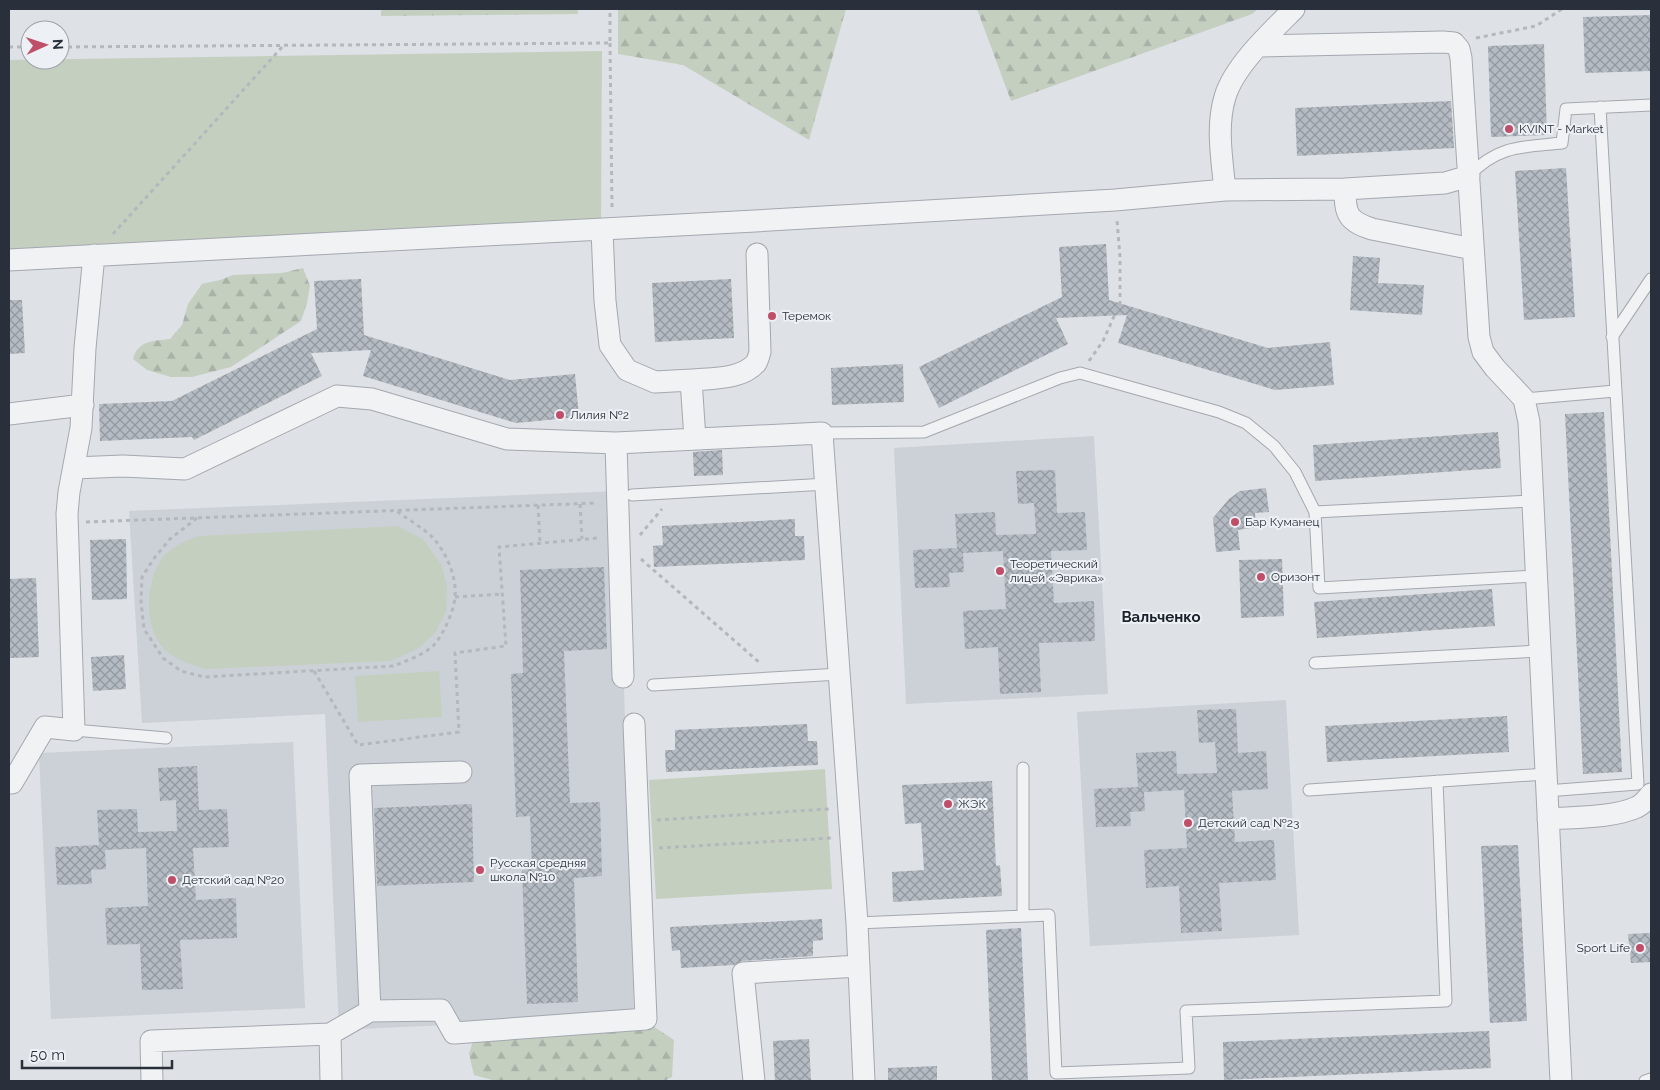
<svg xmlns="http://www.w3.org/2000/svg" width="1660" height="1090" font-family="Raleway,sans-serif">
  <style>
    .built { fill: #ccd1d7 }
    .forest { fill: url(#forest-firs) }
    .park { fill: #c5cfc0 }
    .building { fill: url(#building-cross-hatch) }
    .lines { fill: none; stroke-linecap: round; stroke-linejoin: round }
    .lane-casing { stroke: #a4a8af; stroke-width: 13 }
    .street-casing { stroke: #a4a8af; stroke-width: 23 }
    .path { stroke: #b4b8bc; stroke-width: 3; stroke-dasharray: 4 4; stroke-linecap: butt }
    .lane { stroke: #f0f2f4; stroke-width: 11 }
    .street { stroke: #f0f2f4; stroke-width: 21 }
    .poi-dot { fill: #bf4f68; stroke: #edf0f4; stroke-width: 2 }
    .labels { text-anchor: middle; dominant-baseline: central; stroke-width: 4; stroke-linejoin: round; paint-order: stroke }
    .poi-label { font-size: 12px; fill: #29303b; stroke: #edf0f4; text-anchor: start }
    .quarter-label { font-size: 15px; font-weight: bold; fill: #1b222b; stroke: #edf0f4 }
  </style>
  <defs>
    <pattern id="forest-firs" width="22" height="20" patternUnits="userSpaceOnUse" patternTransform="scale(1.25)"><rect width="22" height="20" fill="#c5cfc0"/><path d="M5 1l3.5 6h-7zM16 11l3.5 6h-7z" fill="#a9b2a6"/></pattern>
    <pattern id="building-cross-hatch" width="8" height="8" patternUnits="userSpaceOnUse" patternTransform="scale(1.25)"><rect width="8" height="8" fill="#b5bbc2"/><path d="M0 0l8 8M0 8l8-8" fill="none" stroke="#93989f"/></pattern>
  </defs>
  <rect width="100%" height="100%" fill="#dee1e6"/>
  <!-- built -->
  <path class="built" d="M 1094,436 L 1108,694 L 906,704 L 894,448 Z
    M 618,491 L 634,1016 L 339,1030 L 325,714 L 142,723 L 129,511 Z
    M 1286,700 L 1299,935 L 1090,946 L 1077,712 Z
    M 293,742 L 305,1008 L 51,1019 L 39,753 Z"/>
  <!-- forest -->
  <path class="forest" d="M 381,9 L 578,9 L 578,14 L 381,16 Z
    M 618,9 L 846,9 L 809,140 L 683,65 L 618,54 Z
    M 977,9 L 1258,9 L 1252,14 L 1011,101 Z
    M 303,268 L 310,286 L 307,303 L 301,321 L 231,367 L 192,377 L 171,377 L 147,370 L 133,359 C 138,340 154,341 170,339 L 182,325 L 188,304 L 202,284 L 220,280 L 233,275 L 282,273 Z
    M 648,1023 L 674,1040 L 672,1077 L 664,1081 L 496,1081 L 474,1075 L 469,1054 L 475,1034 Z"/>
  <!-- park -->
  <path class="park" d="M 602,51 L 601,222 L 9,253 L 9,60 Z
    M 397,526 L 423,539 L 441,564 L 447,586 L 446,612 L 436,632 L 419,648 L 391,661 L 205,669 C 191,664 174,660 164,649 C 143,625 145,583 162,558 C 170,547 186,541 198,536 Z
    M 439,671 L 442,717 L 358,722 L 355,676 Z
    M 825,769 L 832,889 L 656,899 L 649,780 Z"/>
  <!-- building -->
  <path class="building" d="M 1651,15 L 1651,71 L 1585,73 L 1583,17 Z
    M 1544,44 L 1547,135 L 1491,137 L 1488,46 Z
    M 1451,101 L 1454,148 L 1297,156 L 1295,108 Z
    M 1566,168 L 1575,317 L 1524,320 L 1515,171 Z
    M 1106,244 L 1109,300 L 1268,348 L 1330,342 L 1334,385 L 1275,390 L 1118,343 L 1127,315 L 1056,318 L 1068,344 L 939,408 L 919,367 L 1062,297 L 1059,247 Z
    M 1353,256 L 1380,258 L 1378,283 L 1424,285 L 1422,315 L 1350,310 Z
    M 361,279 L 364,335 L 510,380 L 575,374 L 579,417 L 516,423 L 363,376 L 371,350 L 311,353 L 322,376 L 194,440 L 192,437 L 100,441 L 99,404 L 172,401 L 317,329 L 314,281 Z
    M 731,279 L 734,338 L 655,342 L 652,283 Z
    M 9,300 L 22,300 L 25,353 L 9,354 Z
    M 903,364 L 904,402 L 832,405 L 831,368 Z
    M 1604,412 L 1622,772 L 1583,774 L 1565,414 Z
    M 1498,432 L 1501,468 L 1315,481 L 1313,445 Z
    M 722,450 L 723,475 L 694,476 L 693,452 Z
    M 1055,470 L 1057,513 L 1085,512 L 1087,550 L 1051,551 L 1054,603 L 1094,601 L 1095,641 L 1039,643 L 1041,692 L 1000,694 L 998,647 L 965,649 L 963,611 L 1006,609 L 1003,551 L 963,553 L 964,572 L 949,573 L 950,587 L 915,588 L 913,550 L 957,548 L 955,514 L 995,512 L 996,535 L 1036,534 L 1034,503 L 1018,504 L 1016,471 Z
    M 1266,488 L 1269,512 L 1255,513 L 1256,527 L 1238,530 L 1240,550 L 1216,552 L 1213,518 L 1229,499 L 1240,491 Z
    M 795,519 L 795,536 L 804,536 L 805,560 L 654,567 L 653,546 L 663,545 L 662,526 Z
    M 126,539 L 127,599 L 92,600 L 90,540 Z
    M 1282,559 L 1284,616 L 1241,618 L 1239,560 Z
    M 604,567 L 607,649 L 564,651 L 570,803 L 600,802 L 602,876 L 574,878 L 578,1002 L 527,1004 L 522,870 L 532,869 L 530,816 L 516,817 L 511,674 L 523,673 L 520,570 Z
    M 36,578 L 39,657 L 9,658 L 9,579 Z
    M 1492,589 L 1495,626 L 1317,638 L 1314,602 Z
    M 124,655 L 126,689 L 93,691 L 91,657 Z
    M 1236,709 L 1238,753 L 1266,751 L 1268,789 L 1232,791 L 1235,842 L 1274,840 L 1276,880 L 1219,883 L 1222,931 L 1181,933 L 1179,886 L 1146,888 L 1144,850 L 1187,848 L 1184,790 L 1144,792 L 1145,811 L 1130,812 L 1131,826 L 1096,827 L 1094,789 L 1138,787 L 1136,753 L 1176,751 L 1177,774 L 1217,773 L 1215,742 L 1199,743 L 1197,710 Z
    M 1507,716 L 1509,752 L 1327,762 L 1325,726 Z
    M 807,724 L 808,741 L 817,741 L 818,765 L 666,772 L 665,750 L 675,750 L 675,730 Z
    M 197,766 L 199,810 L 227,809 L 229,847 L 193,848 L 196,900 L 236,898 L 237,938 L 180,940 L 183,989 L 142,990 L 140,944 L 107,945 L 105,908 L 148,906 L 146,848 L 105,850 L 106,869 L 91,870 L 92,884 L 57,885 L 55,847 L 99,845 L 97,810 L 137,809 L 138,832 L 177,831 L 176,800 L 160,801 L 158,768 Z
    M 992,781 L 996,866 L 1000,865 L 1002,896 L 893,902 L 892,872 L 924,870 L 921,823 L 905,824 L 902,785 Z
    M 472,804 L 474,882 L 377,886 L 374,808 Z
    M 1518,845 L 1527,1021 L 1490,1023 L 1481,846 Z
    M 822,919 L 823,940 L 813,941 L 813,956 L 742,961 L 734,965 L 681,968 L 680,950 L 672,951 L 670,927 Z
    M 1021,928 L 1028,1081 L 992,1081 L 986,930 Z
    M 1651,933 L 1651,962 L 1631,963 L 1628,934 Z
    M 1489,1031 L 1491,1068 L 1224,1080 L 1223,1042 Z
    M 809,1039 L 811,1081 L 775,1081 L 773,1041 Z
    M 937,1066 L 937,1081 L 888,1081 L 888,1068 Z"/>
  <g class="lines">
    <defs>
      <path id="lane" d="M 1469,176 C 1497,145 1524,147 1562,143 L 1566,109 L 1651,105
        M 1612,337 L 1651,279
        M 1524,399 L 1615,391
        M 822,433 L 924,432 L 1060,378 L 1080,373 L 1219,412 L 1246,423 L 1274,446 L 1295,472 L 1315,512
        M 632,495 L 827,484
        M 1532,501 L 1315,512 L 1319,588 L 1536,576
        M 1315,663 L 1540,651
        M 653,685 L 840,674
        M 74,730 L 166,738
        M 1023,768 L 1023,916
        M 1309,790 L 1545,774
        M 1546,791 L 1638,784 L 1600,107
        M 857,923 L 1049,915 L 1056,1073 L 1189,1068 L 1186,1011 L 1446,1001 L 1437,781
        M 1645,1081 L 1651,1079"/>
      <path id="street" d="M 1258,46 L 1443,42 L 1454,43 L 1459,49 L 1461,58 L 1479,337 L 1483,352 L 1495,368 L 1524,399 L 1529,422 L 1561,1081
        M 1345,189 C 1345,215 1348,221 1372,229 L 1473,249
        M 1225,190 C 1222,160 1216,126 1225,97 C 1234,66 1271,32 1294,9
        M 602,230 L 605,301 L 610,345 L 627,370 L 655,382 L 691,380 L 695,439
        M 9,260 L 755,221 L 1115,200 L 1225,190 L 1345,189 L 1445,183 L 1469,176
        M 691,380 C 711,378 741,380 756,363 C 758,360 759,355 760,352 L 757,254
        M 9,414 L 83,405
        M 616,443 L 623,677
        M 74,468 L 123,466 L 185,469 L 337,396 L 372,399 L 507,439 L 616,443 L 822,433 L 857,923 L 864,1081
        M 9,783 L 12,783 L 45,727 L 74,730 L 67,514 L 69,492 L 81,428 L 85,348 L 94,255
        M 1548,819 C 1573,817 1614,818 1637,807 C 1642,805 1647,799 1651,794
        M 370,1011 L 360,775 L 461,772
        M 330,1034 L 370,1011 L 441,1010 L 454,1033 L 646,1019 L 634,724
        M 152,1081 L 151,1041 L 330,1034 L 331,1081
        M 754,1081 L 743,973 L 859,966"/>
    </defs>
    <!-- lane casing -->
    <use href="#lane" class="lane-casing"/>
    <!-- street casing -->
    <use href="#street" class="street-casing"/>
    <!-- path -->
    <path class="path" d="M 1476,38 L 1536,26 L 1562,9
      M 610,43 L 612,208
      M 9,47 L 30,47
      M 60,47 L 610,43 L 610,9
      M 113,234 L 283,46
      M 1089,361 L 1103,341 L 1120,303 L 1120,257 L 1117,220
      M 580,504 L 582,539
      M 538,505 L 540,543
      M 197,518 L 170,539 L 155,557 L 142,577 L 141,601 L 144,629 L 163,658 L 181,671 L 204,677 L 393,666 C 407,661 423,655 434,645 C 443,635 454,611 455,597 C 457,577 446,551 432,537 C 422,527 407,519 395,510
      M 86,522 L 597,503
      M 640,535 L 662,509
      M 641,559 L 760,663
      M 455,597 L 502,594
      M 314,671 L 358,745 L 459,732 L 455,653 L 506,646 L 499,547 L 598,538
      M 657,820 L 830,809
      M 659,848 L 832,838"/>
    <!-- lane -->
    <use href="#lane" class="lane"/>
    <!-- street -->
    <use href="#street" class="street"/>
  </g>
  <!-- markers -->
  <g class="poi-dot">
    <circle cx="1509" cy="129" r="5"/>
    <circle cx="772" cy="316" r="5"/>
    <circle cx="560" cy="415" r="5"/>
    <circle cx="1235" cy="522" r="5"/>
    <circle cx="1000" cy="571" r="5"/>
    <circle cx="1261" cy="577" r="5"/>
    <circle cx="948" cy="804" r="5"/>
    <circle cx="1188" cy="823" r="5"/>
    <circle cx="480" cy="870" r="5"/>
    <circle cx="172" cy="880" r="5"/>
    <circle cx="1640" cy="948" r="5"/>
  </g>
  <g class="labels">
    <!-- poi labels -->
    <g class="poi-label">
      <text x="1519" y="129">KVINT - Market</text>
      <text x="782" y="316">Теремок</text>
      <text x="570" y="415">Лилия №2</text>
      <text x="1245" y="522">Бар Куманец</text>
      <text x="1010" y="564">Теоретический<tspan x="1010" dy="14">лицей «Эврика»</tspan></text>
      <text x="1271" y="577">Оризонт</text>
      <text x="958" y="804">ЖЭК</text>
      <text x="1198" y="823">Детский сад №23</text>
      <text x="490" y="863">Русская средняя<tspan x="490" dy="14">школа №10</tspan></text>
      <text x="182" y="880">Детский сад №20</text>
      <text x="1630" y="948" text-anchor="end">Sport Life</text>
    </g>
    <!-- quarter labels -->
    <g class="quarter-label">
      <text x="1161" y="617">Вальченко</text>
    </g>
  </g>
  <!-- border -->
  <rect width="1660" height="1090" fill="none" stroke="#29303b" stroke-width="20"/>
  <!-- north arrow -->
  <g transform="translate(45 45) rotate(87)"><circle r="24" fill="#edf0f4" stroke="#9fa3aa"/>
  <path d="M0-4L9 19L0 12L-9 19Z" fill="#bf4f68"/>
  <text y="-8" font-size="14" font-weight="bold" text-anchor="middle" fill="#29303b">N</text>
  </g>
  <!-- scale -->
  <path d="M22 1060v8h150v-8" fill="none" stroke="#29303b" stroke-width="2.5"/>
  <text x="30" y="1060" font-size="15" fill="#29303b" stroke="#edf0f4" stroke-width="4" paint-order="stroke">50 m</text>
</svg>
